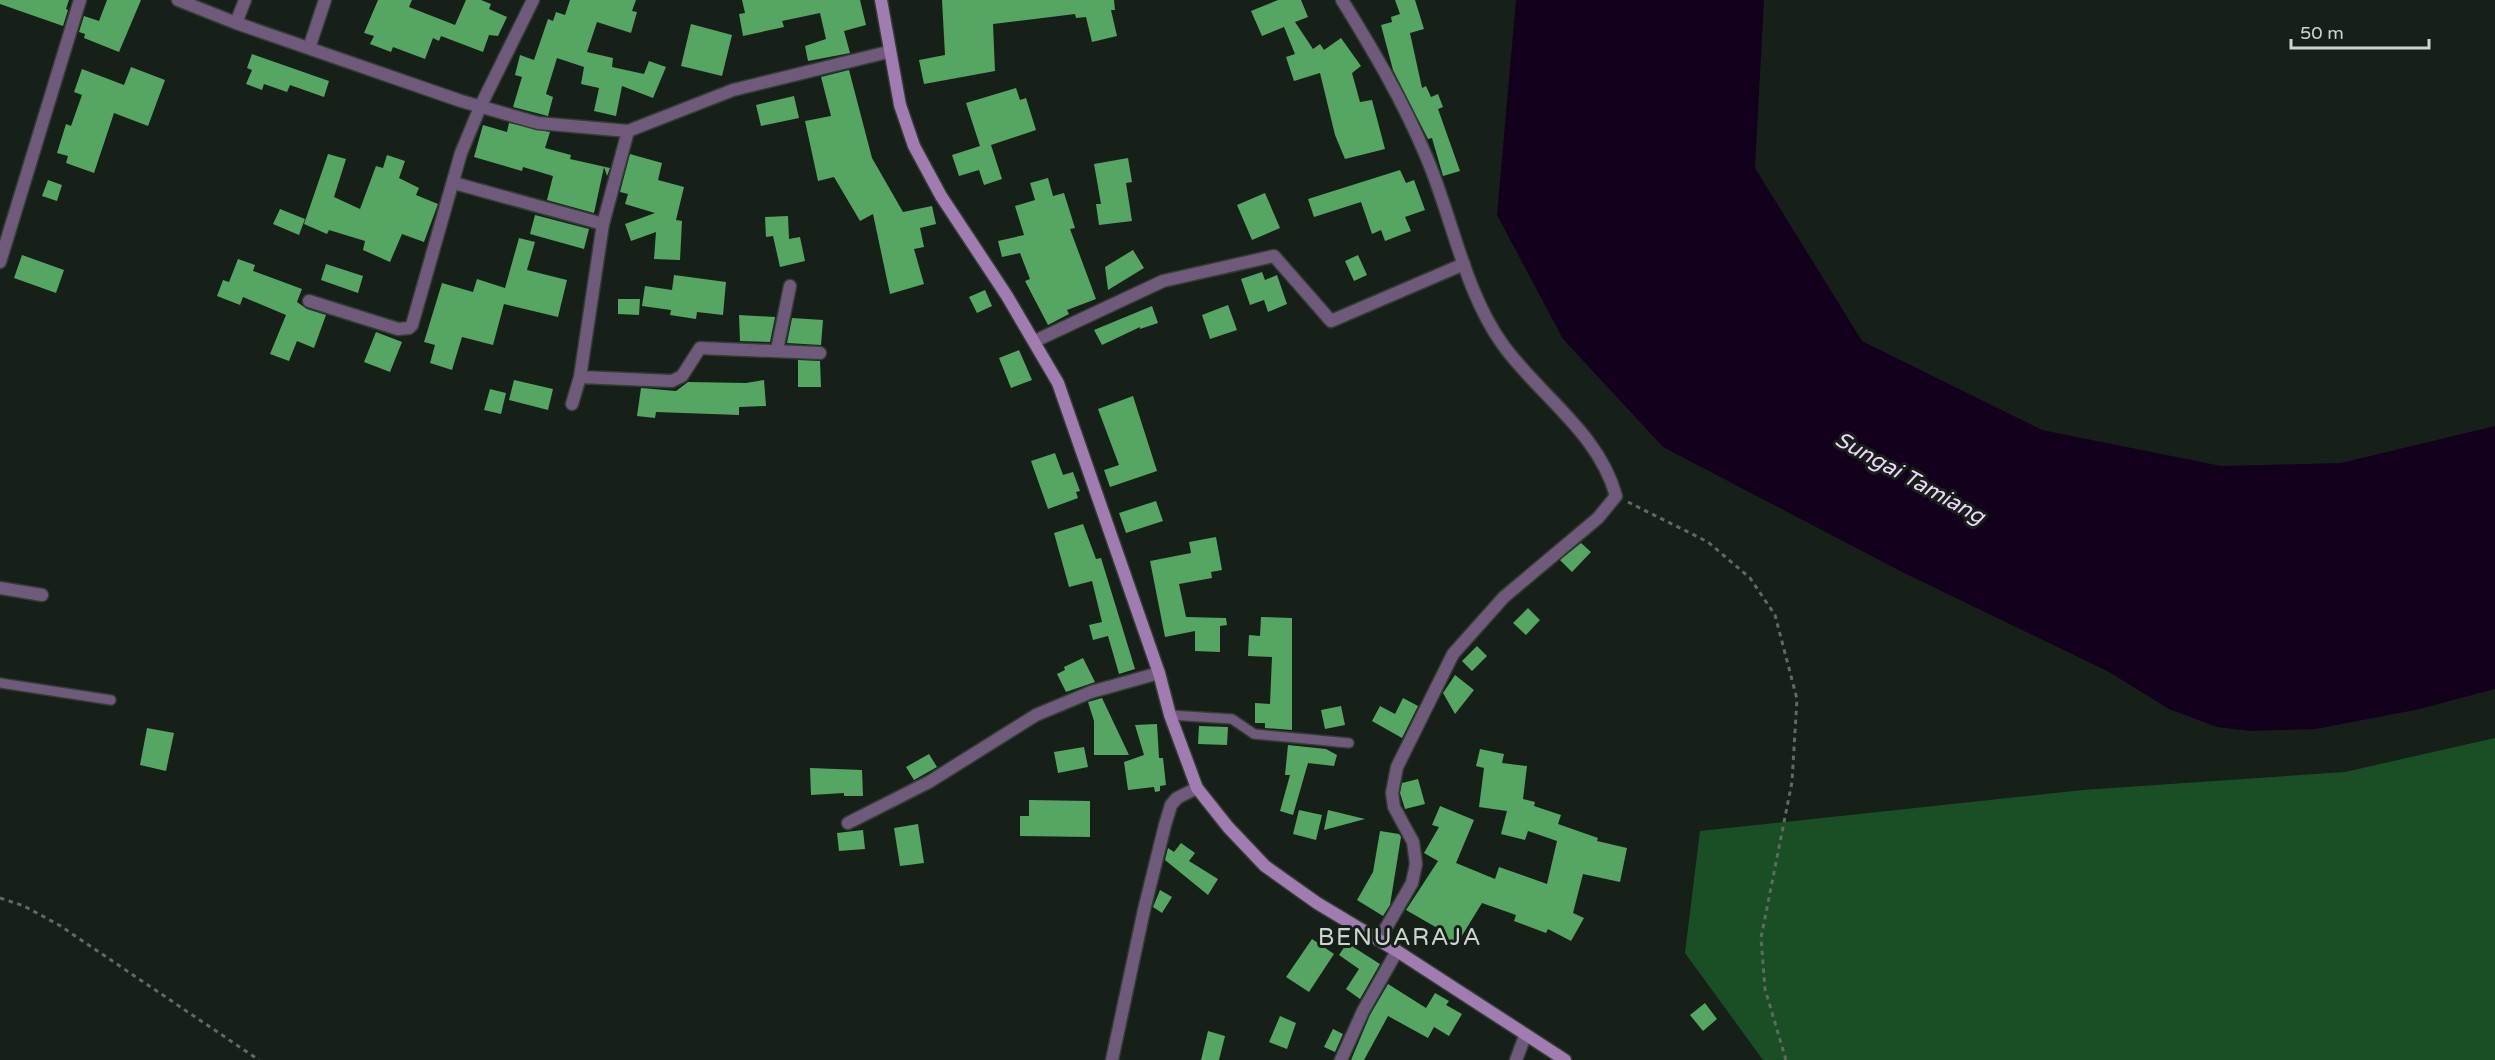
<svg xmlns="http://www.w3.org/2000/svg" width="2495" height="1060" font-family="'Varela Round',sans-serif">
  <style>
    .green { fill: #1a4f25 }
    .water { fill: #13001d }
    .building { fill: #55a662 }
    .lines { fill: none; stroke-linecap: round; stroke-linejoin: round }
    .service-casing { stroke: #343d35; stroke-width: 12 }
    .minor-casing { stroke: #343d35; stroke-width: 15 }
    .secondary-casing { stroke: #343d35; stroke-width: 15 }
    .path { stroke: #616962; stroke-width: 3; stroke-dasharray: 4.5 4.5; stroke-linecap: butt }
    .service { stroke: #705a7b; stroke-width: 9 }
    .minor { stroke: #705a7b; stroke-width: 12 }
    .secondary { stroke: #a07cb1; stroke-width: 12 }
    .labels { text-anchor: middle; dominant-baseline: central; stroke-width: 6; stroke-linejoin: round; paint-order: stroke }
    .water-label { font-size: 22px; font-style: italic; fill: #f1d5ff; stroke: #172018 }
    .quarter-label { font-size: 24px; letter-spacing: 1.5px; fill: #cdd3ce; stroke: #172018 }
  </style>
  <rect width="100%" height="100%" fill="#172018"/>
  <!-- green -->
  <path class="green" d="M 2495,738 L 2495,1060 L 1763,1060 L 1685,953 L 1700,831 L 2083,790 L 2345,772 Z"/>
  <!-- water -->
  <path class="water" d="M 1516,0 L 1764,0 L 1755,168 L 1862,341 L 2042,430 L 2221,466 L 2341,463 L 2495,426 L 2495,689 L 2420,709 L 2316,729 L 2251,731 L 2217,727 L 2169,709 L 2109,672 L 1906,574 L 1663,447 L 1563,339 L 1497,215 Z"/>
  <!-- building -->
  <path class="building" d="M 0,0 L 69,0 L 66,9 L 68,10 L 63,26 L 0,4 Z
    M 107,0 L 141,0 L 119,52 L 84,38 L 85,34 L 79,32 L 84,16 L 99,21 Z
    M 378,0 L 412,0 L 409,7 L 455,25 L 466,0 L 481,0 L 491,4 L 489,9 L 507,17 L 498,36 L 489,35 L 483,52 L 441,36 L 439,41 L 433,38 L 425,59 L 393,47 L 391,52 L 370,44 L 374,36 L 364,33 Z
    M 570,0 L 636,0 L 632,11 L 637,12 L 631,33 L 597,22 L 587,52 L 613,58 L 612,67 L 644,74 L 649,61 L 666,67 L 653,98 L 622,86 L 616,116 L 594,111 L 599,88 L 581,84 L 584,67 L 557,58 L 546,94 L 553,97 L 548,116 L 513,107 L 522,77 L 515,75 L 520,55 L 534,60 L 548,19 L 553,21 L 556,12 L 565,15 Z
    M 742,0 L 860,0 L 866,25 L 844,31 L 850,53 L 808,61 L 805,46 L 826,39 L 820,13 L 782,21 L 784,27 L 743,36 L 739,14 L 745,13 Z
    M 942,0 L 1114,0 L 1115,10 L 1111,10 L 1117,36 L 1092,42 L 1086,17 L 1076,18 L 1075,14 L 993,24 L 995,71 L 924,84 L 919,60 L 945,55 Z
    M 1278,0 L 1301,0 L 1308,17 L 1295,22 L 1313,49 L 1320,44 L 1324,50 L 1341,38 L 1361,66 L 1352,73 L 1360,102 L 1372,100 L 1385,149 L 1345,159 L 1335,135 L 1320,73 L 1294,81 L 1286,57 L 1295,54 L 1284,27 L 1262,36 L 1251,11 Z
    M 1395,0 L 1415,0 L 1424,29 L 1410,33 L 1422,88 L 1426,86 L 1431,97 L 1438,94 L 1443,107 L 1438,109 L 1460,171 L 1443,176 L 1432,138 L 1428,139 L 1393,70 L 1381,25 L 1392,22 L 1391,17 L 1400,14 Z
    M 691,24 L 732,35 L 722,76 L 681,66 Z
    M 252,54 L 329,81 L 324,97 L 290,85 L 287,92 L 264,84 L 262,90 L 246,84 L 252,70 L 247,68 Z
    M 131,67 L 165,80 L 148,126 L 114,113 L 94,173 L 66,163 L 68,156 L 57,153 L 66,124 L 71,126 L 82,95 L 74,92 L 82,69 L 124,85 Z
    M 849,70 L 872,158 L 903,212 L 932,206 L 936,224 L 920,228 L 924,247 L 914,249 L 924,284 L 890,294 L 873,214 L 860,221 L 834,177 L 818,181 L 805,121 L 831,116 L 821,77 Z
    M 1016,88 L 1020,100 L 1026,98 L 1036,130 L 991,145 L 1002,179 L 984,185 L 979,170 L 959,176 L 952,155 L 980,146 L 966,103 Z
    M 794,96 L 799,118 L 761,126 L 756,105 Z
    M 509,123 L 550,132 L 545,148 L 571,155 L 570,159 L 610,168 L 607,176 L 604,167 L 594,213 L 547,200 L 553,176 L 523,167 L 522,171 L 474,157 L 483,125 L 507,132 Z
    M 328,154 L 346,159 L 334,197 L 360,209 L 376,166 L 383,168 L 387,155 L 405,161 L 399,178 L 419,188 L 416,195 L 438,204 L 424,242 L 402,234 L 390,262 L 363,250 L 365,241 L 329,230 L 327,234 L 304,224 Z
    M 630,154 L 662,163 L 658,180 L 684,187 L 676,220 L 682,221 L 680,260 L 654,259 L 656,232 L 631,241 L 625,224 L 655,213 L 625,204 L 628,194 L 620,192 Z
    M 1128,158 L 1132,182 L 1126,183 L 1132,221 L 1099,225 L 1096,204 L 1101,204 L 1094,164 Z
    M 1400,170 L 1406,183 L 1414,180 L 1425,210 L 1405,217 L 1411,231 L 1385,241 L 1381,230 L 1372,234 L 1361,202 L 1314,217 L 1308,199 Z
    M 1048,178 L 1053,196 L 1064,193 L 1075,228 L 1070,229 L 1096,299 L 1067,310 L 1069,314 L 1048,325 L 1025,281 L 1030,279 L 1020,253 L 1002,257 L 998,241 L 1024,235 L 1015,206 L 1035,200 L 1030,183 Z
    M 48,180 L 62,185 L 57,201 L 42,196 Z
    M 1265,193 L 1280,228 L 1252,240 L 1237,205 Z
    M 280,209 L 305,219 L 299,235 L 273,224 Z
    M 535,215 L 589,229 L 584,249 L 530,234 Z
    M 788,216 L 789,239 L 800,237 L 805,261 L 780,267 L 773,236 L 766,237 L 765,217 Z
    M 519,238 L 535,242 L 527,270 L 567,280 L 558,317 L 504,304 L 493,345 L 462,337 L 452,370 L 430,363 L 435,345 L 424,342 L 442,283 L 473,292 L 477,279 L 505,288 Z
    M 1133,250 L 1144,268 L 1108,290 L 1105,267 Z
    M 22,255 L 64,270 L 56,293 L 14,278 Z
    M 1358,255 L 1367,275 L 1354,281 L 1345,261 Z
    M 238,259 L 255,265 L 253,271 L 302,289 L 297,302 L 307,309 L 326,315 L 314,348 L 297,341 L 289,361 L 270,354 L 286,315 L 243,297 L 240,305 L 217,296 L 223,280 L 229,282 Z
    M 326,264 L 363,276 L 358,293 L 321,280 Z
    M 1262,272 L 1265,280 L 1277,275 L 1287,304 L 1268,312 L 1264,300 L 1250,305 L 1241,279 Z
    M 674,275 L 726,282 L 723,315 L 697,312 L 696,319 L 670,315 L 671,310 L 642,306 L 645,286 L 672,290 Z
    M 985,290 L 992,306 L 977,313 L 969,297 Z
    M 618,299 L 640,299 L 639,315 L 618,314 Z
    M 1228,305 L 1237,330 L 1210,339 L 1202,315 Z
    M 1152,306 L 1158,323 L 1140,329 L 1140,327 L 1102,345 L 1094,330 Z
    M 739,315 L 775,317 L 770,342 L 740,341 Z
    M 792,318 L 823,320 L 821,345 L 787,343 Z
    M 376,332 L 402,342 L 390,372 L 364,362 Z
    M 1019,350 L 1032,380 L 1011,388 L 999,358 Z
    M 798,360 L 820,361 L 821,387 L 798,387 Z
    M 514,380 L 553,389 L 548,410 L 509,400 Z
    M 764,380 L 766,406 L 739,407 L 739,415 L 656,412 L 655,418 L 637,416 L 641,388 L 676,391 L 688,382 L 746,383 Z
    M 490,389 L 506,393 L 501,414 L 484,410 Z
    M 1133,396 L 1157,471 L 1110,487 L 1104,470 L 1119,465 L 1098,409 Z
    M 1055,453 L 1063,475 L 1073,472 L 1080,491 L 1076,492 L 1078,498 L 1048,509 L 1031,461 Z
    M 1156,501 L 1163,521 L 1126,533 L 1119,513 Z
    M 1083,524 L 1096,559 L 1101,558 L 1135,669 L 1119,674 L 1108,636 L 1093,640 L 1089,625 L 1102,622 L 1092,581 L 1069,587 L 1054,533 Z
    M 1216,537 L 1222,570 L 1211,572 L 1212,578 L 1179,584 L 1186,617 L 1226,618 L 1227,625 L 1220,626 L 1220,652 L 1195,651 L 1195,631 L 1165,637 L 1150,561 L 1191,553 L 1189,542 Z
    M 1581,543 L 1591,552 L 1572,572 L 1560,560 Z
    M 1528,608 L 1540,620 L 1526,635 L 1513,623 Z
    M 1261,617 L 1292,618 L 1292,730 L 1265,728 L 1265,723 L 1255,723 L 1255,703 L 1270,704 L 1272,657 L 1248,656 L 1249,635 L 1260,636 Z
    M 1477,646 L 1487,656 L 1472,671 L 1462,661 Z
    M 1083,658 L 1095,682 L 1066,692 L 1057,674 L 1065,670 L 1064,667 Z
    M 1455,675 L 1474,690 L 1455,714 L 1443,693 Z
    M 1102,698 L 1129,755 L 1094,755 L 1094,721 L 1088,702 Z
    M 1403,698 L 1418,706 L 1402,738 L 1372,721 L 1380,706 L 1395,714 Z
    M 1341,706 L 1345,725 L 1325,729 L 1321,710 Z
    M 1157,724 L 1159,758 L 1163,758 L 1166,785 L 1160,786 L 1160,791 L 1155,792 L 1154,787 L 1128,790 L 1124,762 L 1144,755 L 1135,725 Z
    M 1199,726 L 1228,727 L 1227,745 L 1198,744 Z
    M 147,728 L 174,733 L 166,771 L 140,765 Z
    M 1288,745 L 1326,749 L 1337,755 L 1334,766 L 1308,763 L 1293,815 L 1280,811 L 1290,775 L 1285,775 Z
    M 1084,747 L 1088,767 L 1058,773 L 1054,752 Z
    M 1480,749 L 1504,754 L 1502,763 L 1527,766 L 1523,799 L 1535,802 L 1534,806 L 1561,815 L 1558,824 L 1598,838 L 1597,841 L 1627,848 L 1620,882 L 1583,874 L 1573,913 L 1584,918 L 1571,941 L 1548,929 L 1546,933 L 1514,921 L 1516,915 L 1482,903 L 1455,947 L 1436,935 L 1439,929 L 1406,910 L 1438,861 L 1424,853 L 1439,827 L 1432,825 L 1440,806 L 1474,820 L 1456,863 L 1495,879 L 1499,867 L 1547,884 L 1557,841 L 1528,831 L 1525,840 L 1501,834 L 1507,811 L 1479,807 L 1484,768 L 1476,766 Z
    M 929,754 L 937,767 L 914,780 L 906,767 Z
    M 810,768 L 862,770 L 863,796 L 844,796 L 844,793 L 811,795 Z
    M 1418,779 L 1425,804 L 1405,809 L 1400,793 L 1402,783 Z
    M 1029,800 L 1090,801 L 1090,837 L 1020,836 L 1020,816 L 1029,816 Z
    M 1299,810 L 1322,815 L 1316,840 L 1293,834 Z
    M 1328,810 L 1365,819 L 1324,830 Z
    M 918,824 L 924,863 L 900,866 L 894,828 Z
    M 863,830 L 865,849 L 839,851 L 837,833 Z
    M 1380,831 L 1399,834 L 1401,837 L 1390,905 L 1383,916 L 1357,900 L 1373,872 Z
    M 1181,843 L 1195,853 L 1189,861 L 1218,879 L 1208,895 L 1165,860 L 1168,848 L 1174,852 Z
    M 1160,890 L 1172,897 L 1162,913 L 1153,907 Z
    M 1312,939 L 1334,954 L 1309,992 L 1286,977 Z
    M 1347,943 L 1380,964 L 1360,999 L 1346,989 L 1359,969 L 1339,955 Z
    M 1388,984 L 1426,1008 L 1435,993 L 1449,1001 L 1446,1005 L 1462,1014 L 1449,1036 L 1434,1027 L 1428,1038 L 1388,1016 L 1364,1060 L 1351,1060 L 1370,1015 Z
    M 1705,1003 L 1717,1019 L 1703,1031 L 1690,1015 Z
    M 1280,1016 L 1296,1023 L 1287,1049 L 1269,1042 Z
    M 1333,1029 L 1343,1034 L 1335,1052 L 1324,1047 Z
    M 1208,1031 L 1225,1036 L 1219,1060 L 1201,1060 Z"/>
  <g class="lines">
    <defs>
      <path id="service" d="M 0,683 L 111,700
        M 1170,715 L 1232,719 L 1254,734 L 1349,743"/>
      <path id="minor" d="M 178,0 L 236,23 L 461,101 L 538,123 L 628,131 L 733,90 L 888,52
        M 1342,0 C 1373,50 1403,101 1426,156 C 1452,216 1464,291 1503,345 C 1540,396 1599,433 1616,496 L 1598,518 L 1504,597 L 1453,654 L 1397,767 L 1392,793 L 1394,807 L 1413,842 L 1416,864 L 1412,883 L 1379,940
        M 236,23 L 245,0
        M 309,48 L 325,0
        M 454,183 L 603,224
        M 0,262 L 80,0
        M 309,301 L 398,329 L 409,328 L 412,325 L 461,153 L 481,105 L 533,0
        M 1035,341 L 1163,281 L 1274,256 L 1331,321 L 1464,264
        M 777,350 L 790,286
        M 580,377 L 672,381 L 682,376 L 700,348 L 820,353
        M 572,404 L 580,377 L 603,224 L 628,131
        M 0,588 L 42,595
        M 848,823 L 929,782 L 1036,715 L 1091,692 L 1159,673
        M 1112,1060 L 1144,910 L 1165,825 L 1171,805 L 1177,798 L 1197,788
        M 1341,1060 L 1363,1011 L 1397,951
        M 1516,1060 L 1525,1036"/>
      <path id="secondary" d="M 881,0 L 900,105 L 914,146 L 941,196 L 1007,296 L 1058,383 L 1159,673 L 1170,715 L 1197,788 L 1228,827 L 1265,866 L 1317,903 L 1397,951 L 1565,1060"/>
    </defs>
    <!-- service casing -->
    <use href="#service" class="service-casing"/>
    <!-- minor casing -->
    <use href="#minor" class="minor-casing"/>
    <!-- secondary casing -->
    <use href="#secondary" class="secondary-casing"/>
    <!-- path -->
    <path class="path" d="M 1628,502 L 1708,542 L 1750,578 L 1775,615 L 1797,699 L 1792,782 L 1761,938 L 1765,989 L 1786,1060
      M 0,898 L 24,906 L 59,925 L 259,1060"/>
    <!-- service -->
    <use href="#service" class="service"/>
    <!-- minor -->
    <use href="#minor" class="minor"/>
    <!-- secondary -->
    <use href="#secondary" class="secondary"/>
  </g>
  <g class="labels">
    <!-- water labels -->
    <g class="water-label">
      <text transform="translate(1910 478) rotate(29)">Sungai Tamiang</text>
    </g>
    <!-- quarter labels -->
    <g class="quarter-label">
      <text x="1400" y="937">BENUARAJA</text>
    </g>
  </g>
  <!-- scale -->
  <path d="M2291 39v9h138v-9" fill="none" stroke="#cdd3ce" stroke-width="3"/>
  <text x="2300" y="39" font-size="18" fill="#cdd3ce" stroke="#172018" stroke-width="4.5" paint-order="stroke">50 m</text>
</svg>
